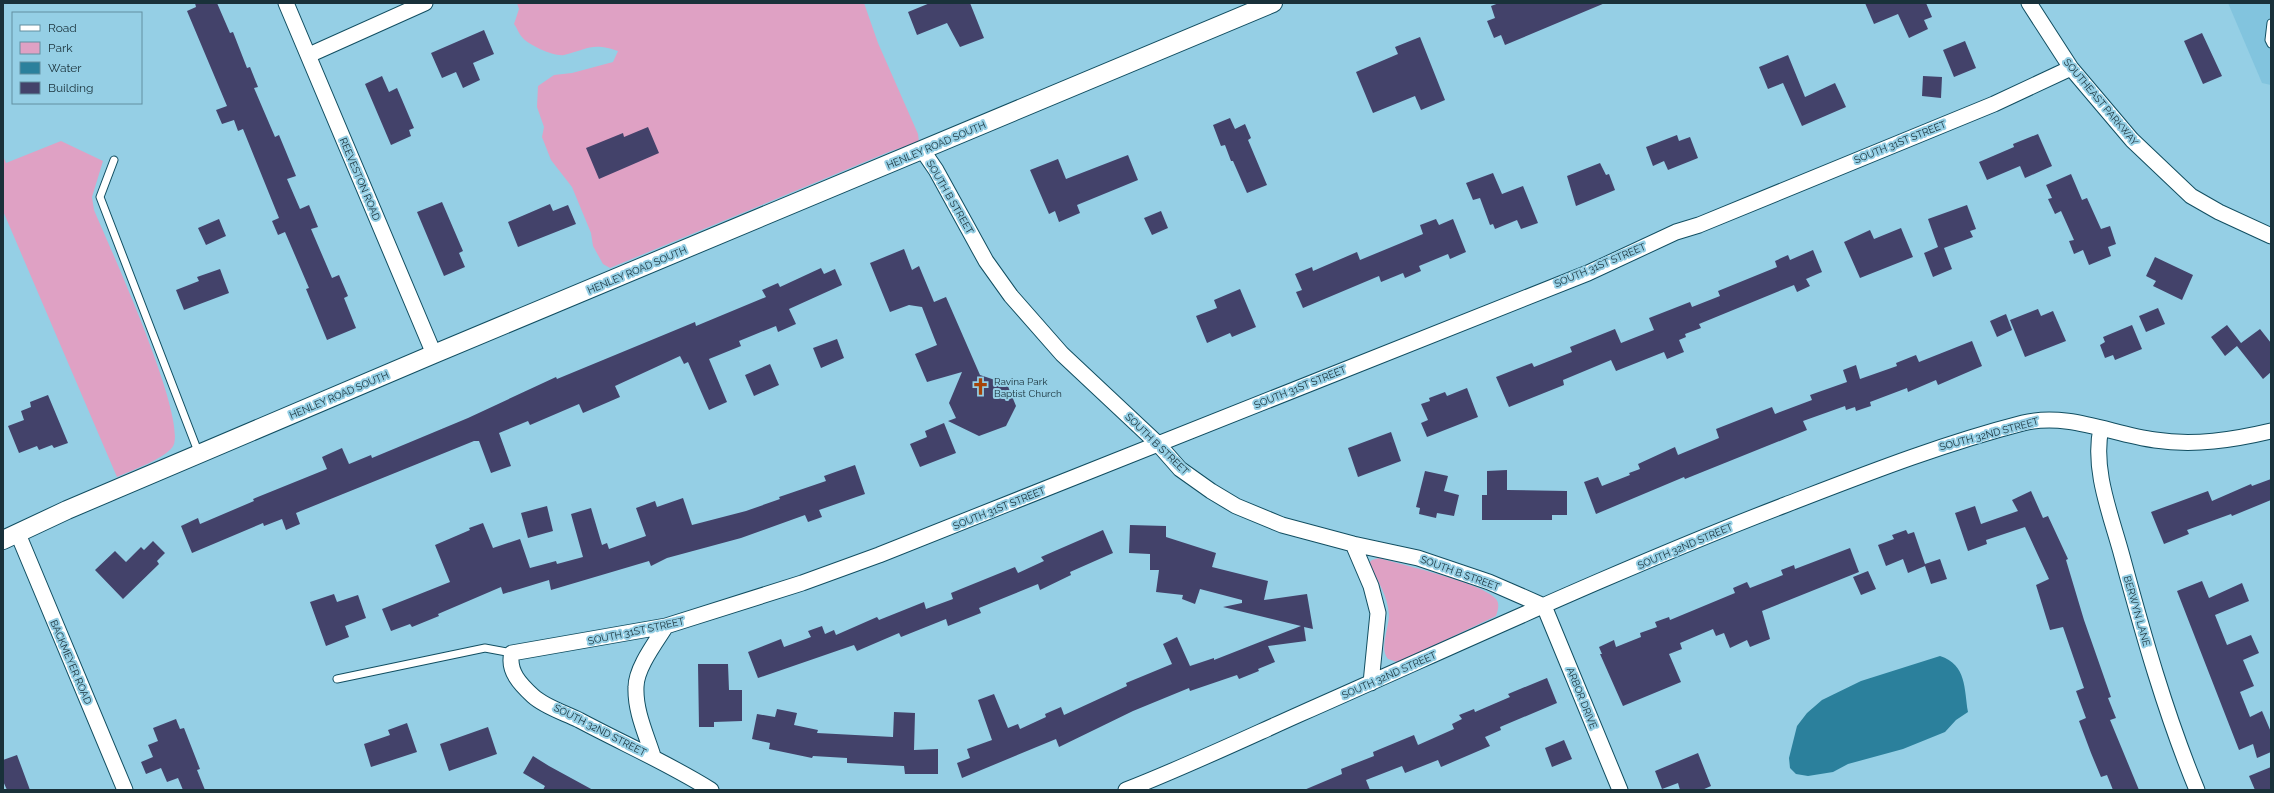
<svg xmlns="http://www.w3.org/2000/svg" width="2274" height="793" font-family="Raleway,sans-serif">
  <style>
    .built { fill: #82c4de }
    .green { fill: #dfa1c4 }
    .water { fill: #2b809c }
    .building { fill: #43426a }
    .lines { fill: none; stroke-linecap: round; stroke-linejoin: round }
    .service-casing { stroke: #114e61; stroke-width: 9 }
    .minor-casing { stroke: #114e61; stroke-width: 17 }
    .tertiary-casing { stroke: #114e61; stroke-width: 20 }
    .service { stroke: #fff; stroke-width: 7 }
    .minor { stroke: #fff; stroke-width: 15 }
    .tertiary { stroke: #fff; stroke-width: 18 }
    .labels { text-anchor: middle; dominant-baseline: central; stroke-width: 4; stroke-linejoin: round; paint-order: stroke }
    .street-label { font-size: 10px; fill: #19313a; stroke: #95cfe5 }
    .poi-label { font-size: 10px; fill: #19313a; stroke: #95cfe5; text-anchor: start }
  </style>
  <rect width="100%" height="100%" fill="#95cfe5"/>
  <!-- built -->
  <path class="built" d="M 2228,3 L 2271,3 L 2271,85 L 2262,83 Z"/>
  <!-- green -->
  <path class="green" d="M 517,3 L 864,3 L 878,43 L 918,134 L 919,142 L 891,151 L 610,268 L 603,264 L 593,246 L 591,233 L 572,187 L 551,160 L 542,137 L 544,127 L 537,107 L 538,86 L 554,75 L 572,73 L 613,62 L 618,51 C 592,42 588,49 564,55 C 555,57 528,45 522,37 C 519,34 517,28 514,24 L 519,9 Z
    M 61,141 L 103,161 L 92,197 L 94,210 C 111,250 184,410 174,444 C 170,457 130,471 117,477 L 3,211 L 3,156 L 6,163 Z
    M 1379,558 C 1402,565 1483,583 1496,599 C 1500,604 1498,610 1496,616 L 1401,661 L 1397,662 L 1388,659 C 1379,649 1389,628 1389,615 C 1388,595 1377,581 1369,563 L 1372,560 Z"/>
  <!-- water -->
  <path class="water" d="M 1940,656 C 1967,665 1964,689 1968,712 L 1956,720 L 1945,732 L 1903,749 L 1848,764 L 1833,772 L 1808,776 L 1796,774 L 1790,768 L 1789,758 L 1797,726 L 1807,713 L 1822,700 L 1861,681 Z"/>
  <!-- building -->
  <path class="building" d="M 195,3 L 217,3 L 230,33 L 233,32 L 247,68 L 250,67 L 258,87 L 254,88 L 275,137 L 279,135 L 296,176 L 287,179 L 300,209 L 309,205 L 318,227 L 311,229 L 332,278 L 339,275 L 348,296 L 344,298 L 356,328 L 327,340 L 306,289 L 309,288 L 285,232 L 278,235 L 272,221 L 279,218 L 243,129 L 238,131 L 234,120 L 222,124 L 216,110 L 227,106 L 187,11 L 196,7 Z
    M 930,3 L 970,3 L 984,38 L 960,47 L 947,23 L 917,35 L 908,12 Z
    M 1499,3 L 1605,3 L 1505,45 L 1501,35 L 1494,38 L 1487,21 L 1495,18 L 1491,6 Z
    M 1865,3 L 1926,3 L 1932,17 L 1924,20 L 1928,29 L 1909,38 L 1898,14 L 1874,24 Z
    M 484,30 L 494,54 L 473,63 L 480,80 L 463,88 L 456,72 L 442,78 L 431,53 Z
    M 2202,33 L 2222,76 L 2203,84 L 2184,41 Z
    M 1420,37 L 1445,100 L 1421,110 L 1415,96 L 1373,113 L 1356,72 L 1398,54 L 1395,47 Z
    M 1965,41 L 1976,68 L 1954,77 L 1943,50 Z
    M 1788,55 L 1805,97 L 1835,83 L 1846,107 L 1802,126 L 1783,83 L 1768,89 L 1759,67 Z
    M 382,76 L 389,92 L 397,88 L 414,128 L 409,130 L 411,136 L 391,145 L 365,84 Z
    M 1923,76 L 1942,77 L 1941,98 L 1922,96 Z
    M 1230,118 L 1235,129 L 1245,124 L 1251,138 L 1248,140 L 1267,185 L 1247,193 L 1233,161 L 1231,161 L 1225,145 L 1221,146 L 1213,125 Z
    M 648,127 L 659,153 L 599,179 L 586,148 L 623,133 L 624,137 Z
    M 2038,134 L 2052,166 L 2025,178 L 2020,166 L 1987,180 L 1979,162 L 2014,147 L 2013,144 Z
    M 1677,135 L 1679,141 L 1690,137 L 1698,158 L 1668,170 L 1664,161 L 1653,166 L 1646,147 Z
    M 1128,155 L 1138,180 L 1077,205 L 1080,213 L 1059,222 L 1055,211 L 1049,214 L 1030,170 L 1058,159 L 1066,179 Z
    M 1600,163 L 1606,175 L 1609,174 L 1615,190 L 1576,206 L 1567,176 Z
    M 1493,173 L 1502,194 L 1523,186 L 1538,223 L 1521,229 L 1517,220 L 1495,229 L 1493,224 L 1490,225 L 1480,198 L 1473,200 L 1466,183 Z
    M 2071,174 L 2082,200 L 2087,198 L 2101,229 L 2110,226 L 2116,244 L 2108,247 L 2111,256 L 2089,265 L 2083,250 L 2074,254 L 2069,241 L 2074,240 L 2061,211 L 2055,214 L 2048,199 L 2052,198 L 2046,185 Z
    M 442,202 L 463,251 L 459,253 L 465,267 L 444,276 L 417,212 Z
    M 550,204 L 553,211 L 568,205 L 576,224 L 518,247 L 508,222 Z
    M 1967,205 L 1976,229 L 1970,231 L 1973,237 L 1944,248 L 1952,269 L 1933,277 L 1924,253 L 1938,247 L 1928,219 Z
    M 1161,211 L 1168,228 L 1152,235 L 1144,218 Z
    M 219,219 L 226,236 L 206,245 L 198,228 Z
    M 1436,219 L 1439,225 L 1453,219 L 1466,252 L 1450,259 L 1448,254 L 1419,266 L 1421,271 L 1405,278 L 1403,273 L 1381,282 L 1379,276 L 1303,308 L 1296,292 L 1302,290 L 1295,274 L 1312,267 L 1313,271 L 1357,252 L 1360,260 L 1423,234 L 1420,225 Z
    M 1901,228 L 1913,257 L 1860,278 L 1844,242 L 1870,230 L 1874,239 Z
    M 904,249 L 912,270 L 919,266 L 934,302 L 946,297 L 980,375 L 1007,384 L 1016,406 L 1006,426 L 979,436 L 948,421 L 956,418 L 949,403 L 962,372 L 927,382 L 915,354 L 937,345 L 922,307 L 909,305 L 890,312 L 870,263 Z
    M 1813,250 L 1822,272 L 1806,279 L 1810,286 L 1797,292 L 1794,285 L 1699,324 L 1701,328 L 1685,334 L 1686,337 L 1679,340 L 1684,352 L 1667,359 L 1664,352 L 1616,371 L 1611,360 L 1563,380 L 1564,385 L 1509,407 L 1496,377 L 1532,363 L 1534,367 L 1572,352 L 1570,347 L 1615,329 L 1621,343 L 1654,330 L 1649,318 L 1690,302 L 1692,307 L 1720,296 L 1718,291 L 1777,267 L 1775,261 L 1788,255 L 1790,260 Z
    M 2155,257 L 2193,275 L 2182,300 L 2153,286 L 2156,281 L 2146,276 Z
    M 821,268 L 824,274 L 835,269 L 842,285 L 789,309 L 796,324 L 778,332 L 776,326 L 739,341 L 741,346 L 709,359 L 727,402 L 709,410 L 688,362 L 684,364 L 680,356 L 615,386 L 620,397 L 583,413 L 579,404 L 530,425 L 528,421 L 499,433 L 511,466 L 491,473 L 479,441 L 474,441 L 296,513 L 300,524 L 286,530 L 282,519 L 264,526 L 263,523 L 192,553 L 181,526 L 198,518 L 200,524 L 254,501 L 253,499 L 327,469 L 322,457 L 342,448 L 349,464 L 371,455 L 372,458 L 468,418 L 556,377 L 557,379 L 695,322 L 696,326 L 766,297 L 762,290 L 778,283 L 780,287 Z
    M 220,269 L 229,293 L 184,310 L 176,290 L 199,281 L 197,277 Z
    M 1240,289 L 1256,327 L 1232,337 L 1230,333 L 1207,343 L 1196,316 L 1217,308 L 1214,300 Z
    M 2158,308 L 2165,324 L 2146,332 L 2139,316 Z
    M 2038,309 L 2041,316 L 2053,311 L 2066,341 L 2025,357 L 2010,320 Z
    M 2006,314 L 2012,330 L 1997,337 L 1990,321 Z
    M 2132,325 L 2142,349 L 2115,360 L 2113,355 L 2105,358 L 2100,345 L 2105,342 L 2103,337 Z
    M 2227,325 L 2241,343 L 2260,329 L 2271,343 L 2271,372 L 2263,379 L 2237,346 L 2225,356 L 2211,337 Z
    M 837,339 L 844,358 L 821,368 L 813,348 Z
    M 1972,341 L 1982,366 L 1938,385 L 1936,380 L 1908,392 L 1907,388 L 1870,402 L 1871,406 L 1856,411 L 1855,407 L 1846,410 L 1845,406 L 1803,421 L 1807,430 L 1685,479 L 1684,477 L 1596,514 L 1584,482 L 1598,477 L 1602,486 L 1630,475 L 1629,473 L 1640,469 L 1638,464 L 1675,447 L 1678,455 L 1719,438 L 1716,429 L 1772,407 L 1775,414 L 1812,400 L 1810,395 L 1847,382 L 1843,370 L 1856,365 L 1860,379 L 1897,366 L 1896,363 L 1916,355 L 1919,362 Z
    M 770,364 L 779,385 L 754,396 L 745,375 Z
    M 1467,388 L 1478,417 L 1427,437 L 1421,423 L 1428,420 L 1421,404 L 1430,401 L 1429,398 L 1445,392 L 1447,396 Z
    M 48,395 L 68,443 L 54,448 L 52,445 L 39,450 L 37,446 L 19,453 L 8,426 L 24,420 L 21,411 L 31,407 L 30,402 Z
    M 944,423 L 956,453 L 920,467 L 910,444 L 927,437 L 925,431 Z
    M 1391,432 L 1401,461 L 1358,477 L 1348,448 Z
    M 855,465 L 865,494 L 819,510 L 822,517 L 808,522 L 805,515 L 741,538 L 667,558 L 651,566 L 649,561 L 551,590 L 549,580 L 503,594 L 501,587 L 438,614 L 439,616 L 412,627 L 410,624 L 391,631 L 382,609 L 450,582 L 435,545 L 470,530 L 469,528 L 483,523 L 493,548 L 520,539 L 530,568 L 556,561 L 557,564 L 583,557 L 571,514 L 591,508 L 602,545 L 607,543 L 609,549 L 646,536 L 636,508 L 655,501 L 657,507 L 683,498 L 692,525 L 746,511 L 780,499 L 779,497 L 826,481 L 824,476 Z
    M 1507,470 L 1507,490 L 1567,491 L 1567,515 L 1552,515 L 1552,520 L 1482,520 L 1482,495 L 1487,495 L 1487,471 Z
    M 1425,471 L 1448,476 L 1444,491 L 1459,495 L 1454,516 L 1437,513 L 1436,518 L 1419,514 L 1420,508 L 1416,507 Z
    M 2271,479 L 2271,500 L 2232,516 L 2231,514 L 2187,530 L 2189,534 L 2164,544 L 2151,512 L 2208,491 L 2212,501 L 2251,484 L 2252,486 Z
    M 2031,491 L 2043,518 L 2048,516 L 2068,559 L 2066,560 L 2084,620 L 2111,697 L 2108,698 L 2116,718 L 2110,720 L 2139,790 L 2113,790 L 2107,775 L 2101,777 L 2091,753 L 2079,721 L 2086,718 L 2076,691 L 2084,688 L 2063,627 L 2050,630 L 2036,585 L 2049,579 L 2025,527 L 1986,540 L 1987,544 L 1968,551 L 1955,513 L 1975,506 L 1981,524 L 2018,511 L 2012,500 Z
    M 547,506 L 553,531 L 528,538 L 521,513 Z
    M 1130,525 L 1166,526 L 1166,537 L 1216,553 L 1212,567 L 1268,581 L 1264,600 L 1307,594 L 1313,629 L 1304,627 L 1306,641 L 1268,646 L 1275,662 L 1258,669 L 1259,671 L 1239,679 L 1237,675 L 1190,691 L 1189,688 L 1133,711 L 1059,747 L 1056,739 L 962,778 L 957,763 L 970,758 L 967,749 L 992,740 L 978,700 L 994,694 L 1008,728 L 1018,724 L 1020,729 L 1046,717 L 1045,714 L 1061,707 L 1064,715 L 1127,686 L 1126,683 L 1172,664 L 1163,644 L 1177,637 L 1190,666 L 1214,658 L 1214,660 L 1301,626 L 1223,607 L 1242,603 L 1242,600 L 1200,589 L 1195,604 L 1182,599 L 1183,595 L 1156,592 L 1159,570 L 1150,570 L 1150,554 L 1129,553 Z
    M 1103,530 L 1113,553 L 1070,572 L 1071,575 L 1040,590 L 1038,584 L 979,608 L 981,613 L 948,626 L 946,619 L 901,637 L 899,633 L 857,651 L 854,645 L 758,678 L 748,652 L 781,639 L 784,647 L 811,637 L 808,631 L 822,626 L 825,634 L 834,630 L 836,635 L 877,617 L 879,620 L 924,602 L 926,609 L 953,599 L 951,593 L 1015,567 L 1018,573 L 1044,561 L 1041,557 Z
    M 1906,530 L 1908,534 L 1914,532 L 1925,564 L 1940,559 L 1947,579 L 1931,584 L 1925,566 L 1908,573 L 1903,559 L 1886,566 L 1878,545 L 1894,539 L 1892,535 Z
    M 153,541 L 165,553 L 157,561 L 159,564 L 123,599 L 95,570 L 115,551 L 126,562 L 141,547 L 144,550 Z
    M 1850,548 L 1859,572 L 1762,611 L 1770,639 L 1750,647 L 1747,640 L 1730,648 L 1724,633 L 1716,636 L 1713,629 L 1680,643 L 1682,649 L 1669,654 L 1681,682 L 1623,706 L 1600,654 L 1602,654 L 1599,647 L 1614,640 L 1616,647 L 1641,637 L 1640,633 L 1657,627 L 1655,622 L 1669,617 L 1670,620 L 1735,593 L 1733,588 L 1747,582 L 1750,588 L 1783,575 L 1781,570 L 1794,565 L 1795,569 Z
    M 1868,571 L 1876,589 L 1861,595 L 1853,577 Z
    M 2202,581 L 2209,598 L 2242,583 L 2249,601 L 2215,615 L 2227,645 L 2251,635 L 2259,653 L 2243,660 L 2254,686 L 2240,692 L 2250,717 L 2262,711 L 2271,732 L 2271,752 L 2257,758 L 2253,744 L 2239,750 L 2177,591 Z
    M 334,594 L 337,602 L 358,595 L 366,618 L 345,626 L 349,637 L 326,646 L 310,602 Z
    M 698,664 L 728,664 L 729,690 L 742,690 L 742,721 L 714,722 L 714,727 L 699,727 Z
    M 1547,678 L 1557,703 L 1500,727 L 1501,730 L 1485,737 L 1490,746 L 1441,767 L 1438,760 L 1405,773 L 1402,766 L 1366,780 L 1370,790 L 1304,790 L 1342,774 L 1341,769 L 1374,756 L 1373,752 L 1414,735 L 1418,745 L 1454,729 L 1452,724 L 1462,719 L 1459,715 L 1474,709 L 1475,712 L 1510,697 L 1508,694 Z
    M 777,709 L 797,713 L 794,725 L 818,730 L 817,733 L 893,737 L 894,712 L 915,713 L 914,750 L 938,749 L 938,774 L 905,774 L 904,766 L 847,763 L 847,758 L 813,756 L 812,758 L 769,749 L 770,743 L 752,739 L 757,714 L 775,717 Z
    M 176,719 L 180,729 L 184,728 L 200,769 L 197,770 L 205,790 L 183,790 L 178,778 L 167,782 L 161,768 L 146,774 L 141,762 L 153,757 L 148,745 L 158,741 L 153,728 Z
    M 407,723 L 417,752 L 371,767 L 364,744 L 390,735 L 388,730 Z
    M 488,727 L 497,754 L 449,771 L 440,744 Z
    M 1564,740 L 1572,759 L 1552,767 L 1545,748 Z
    M 1698,753 L 1711,786 L 1702,790 L 1680,790 L 1678,783 L 1662,789 L 1655,771 Z
    M 17,755 L 30,790 L 7,790 L 3,781 L 3,760 Z
    M 533,756 L 549,766 L 593,790 L 543,790 L 545,786 L 523,773 Z
    M 2271,767 L 2271,790 L 2255,790 L 2249,776 Z"/>
  <g class="lines">
    <defs>
      <path id="service" d="M 2271,23 L 2269,40 L 2271,44
        M 114,160 L 100,197 L 199,454
        M 337,679 L 485,648 L 512,653"/>
      <path id="minor" d="M 286,3 L 434,354
        M 2029,3 L 2071,68 L 2132,140 L 2191,196 L 2219,212 L 2271,236
        M 309,55 L 425,3
        M 923,151 L 936,170 L 986,261 L 1011,296 L 1062,354 L 1158,444 L 1180,469 L 1211,491 L 1236,506 L 1282,525 L 1353,544 L 1418,558 L 1489,582 L 1544,606 L 1620,790
        M 2101,428 C 2092,470 2111,515 2122,556 C 2143,634 2166,715 2197,790
        M 18,534 L 125,790
        M 1353,544 L 1371,586 L 1378,613 L 1371,683
        M 653,756 C 646,734 635,711 636,687 C 636,668 656,642 666,626
        M 711,790 C 668,763 624,744 579,720 C 565,713 545,707 533,696 C 521,685 507,671 512,653 L 666,626 L 802,583 L 879,555 L 1588,273 L 1676,232 L 1699,225 L 1994,104 L 2071,68
        M 1126,790 C 1185,767 1242,740 1300,714 C 1461,643 1621,568 1785,505 C 1863,475 1941,444 2023,423 C 2068,412 2111,434 2155,440 C 2194,446 2233,440 2271,431"/>
      <path id="tertiary" d="M 3,540 L 67,510 L 434,354 L 1273,3"/>
    </defs>
    <!-- service casing -->
    <use href="#service" class="service-casing"/>
    <!-- minor casing -->
    <use href="#minor" class="minor-casing"/>
    <!-- tertiary casing -->
    <use href="#tertiary" class="tertiary-casing"/>
    <!-- service -->
    <use href="#service" class="service"/>
    <!-- minor -->
    <use href="#minor" class="minor"/>
    <!-- tertiary -->
    <use href="#tertiary" class="tertiary"/>
  </g>
  <!-- icons -->
  <defs>
    <symbol id="church-bare" viewBox="-9 -9 18 18"><path d="M-1.2-6h2.4v3.5h3.3v2.4h-3.3V6h-2.4V-.1h-3.3v-2.4h3.3Z" fill="#a64408" stroke="#95cfe5" stroke-width="2.5" paint-order="stroke"/></symbol>
  </defs>
  <g fill-rule="evenodd">
    <use href="#church-bare" x="968" y="374" width="25" height="25"/>
  </g>
  <g class="labels">
    <!-- street labels -->
    <g class="street-label">
      <text transform="translate(2101 102) rotate(50)">SOUTHEAST PARKWAY</text>
      <text transform="translate(1900 142) rotate(-22)">SOUTH 31ST STREET</text>
      <text transform="translate(936 145) rotate(-23)">HENLEY ROAD SOUTH</text>
      <text transform="translate(360 179) rotate(67)">REEVESTON ROAD</text>
      <text transform="translate(950 197) rotate(60)">SOUTH B STREET</text>
      <text transform="translate(1600 265) rotate(-23)">SOUTH 31ST STREET</text>
      <text transform="translate(637 270) rotate(-23)">HENLEY ROAD SOUTH</text>
      <text transform="translate(1300 387) rotate(-22)">SOUTH 31ST STREET</text>
      <text transform="translate(339 395) rotate(-23)">HENLEY ROAD SOUTH</text>
      <text transform="translate(1989 434) rotate(-15)">SOUTH 32ND STREET</text>
      <text transform="translate(1157 444) rotate(44)">SOUTH B STREET</text>
      <text transform="translate(999 508) rotate(-22)">SOUTH 31ST STREET</text>
      <text transform="translate(1685 546) rotate(-23)">SOUTH 32ND STREET</text>
      <text transform="translate(1460 573) rotate(20)">SOUTH B STREET</text>
      <text transform="translate(2137 611) rotate(74)">BERWYN LANE</text>
      <text transform="translate(636 631) rotate(-12)">SOUTH 31ST STREET</text>
      <text transform="translate(71 662) rotate(67)">BACKMEYER ROAD</text>
      <text transform="translate(1389 675) rotate(-24)">SOUTH 32ND STREET</text>
      <text transform="translate(1582 698) rotate(68)">ARBOR DRIVE</text>
      <text transform="translate(600 730) rotate(27)">SOUTH 32ND STREET</text>
    </g>
    <!-- poi labels -->
    <g class="poi-label">
      <text x="994" y="381">Ravina Park<tspan x="994" dy="12">Baptist Church</tspan></text>
    </g>
  </g>
  <!-- border -->
  <rect width="2274" height="793" fill="none" stroke="#19313a" stroke-width="8"/>
  <!-- legend -->
  <rect x="12" y="12" width="130" height="92" fill="#95cfe5" stroke="#6390a1"/>
  <rect x="20" y="25" width="20" height="6" fill="#ffffff" stroke="#6390a1"/>
  <text x="48" y="32" font-size="12" fill="#19313a">Road</text>
  <rect x="20" y="42" width="20" height="12" fill="#dfa1c4" stroke="#6390a1"/>
  <text x="48" y="52" font-size="12" fill="#19313a">Park</text>
  <rect x="20" y="62" width="20" height="12" fill="#2b809c" stroke="#6390a1"/>
  <text x="48" y="72" font-size="12" fill="#19313a">Water</text>
  <rect x="20" y="82" width="20" height="12" fill="#43426a" stroke="#6390a1"/>
  <text x="48" y="92" font-size="12" fill="#19313a">Building</text>
</svg>
